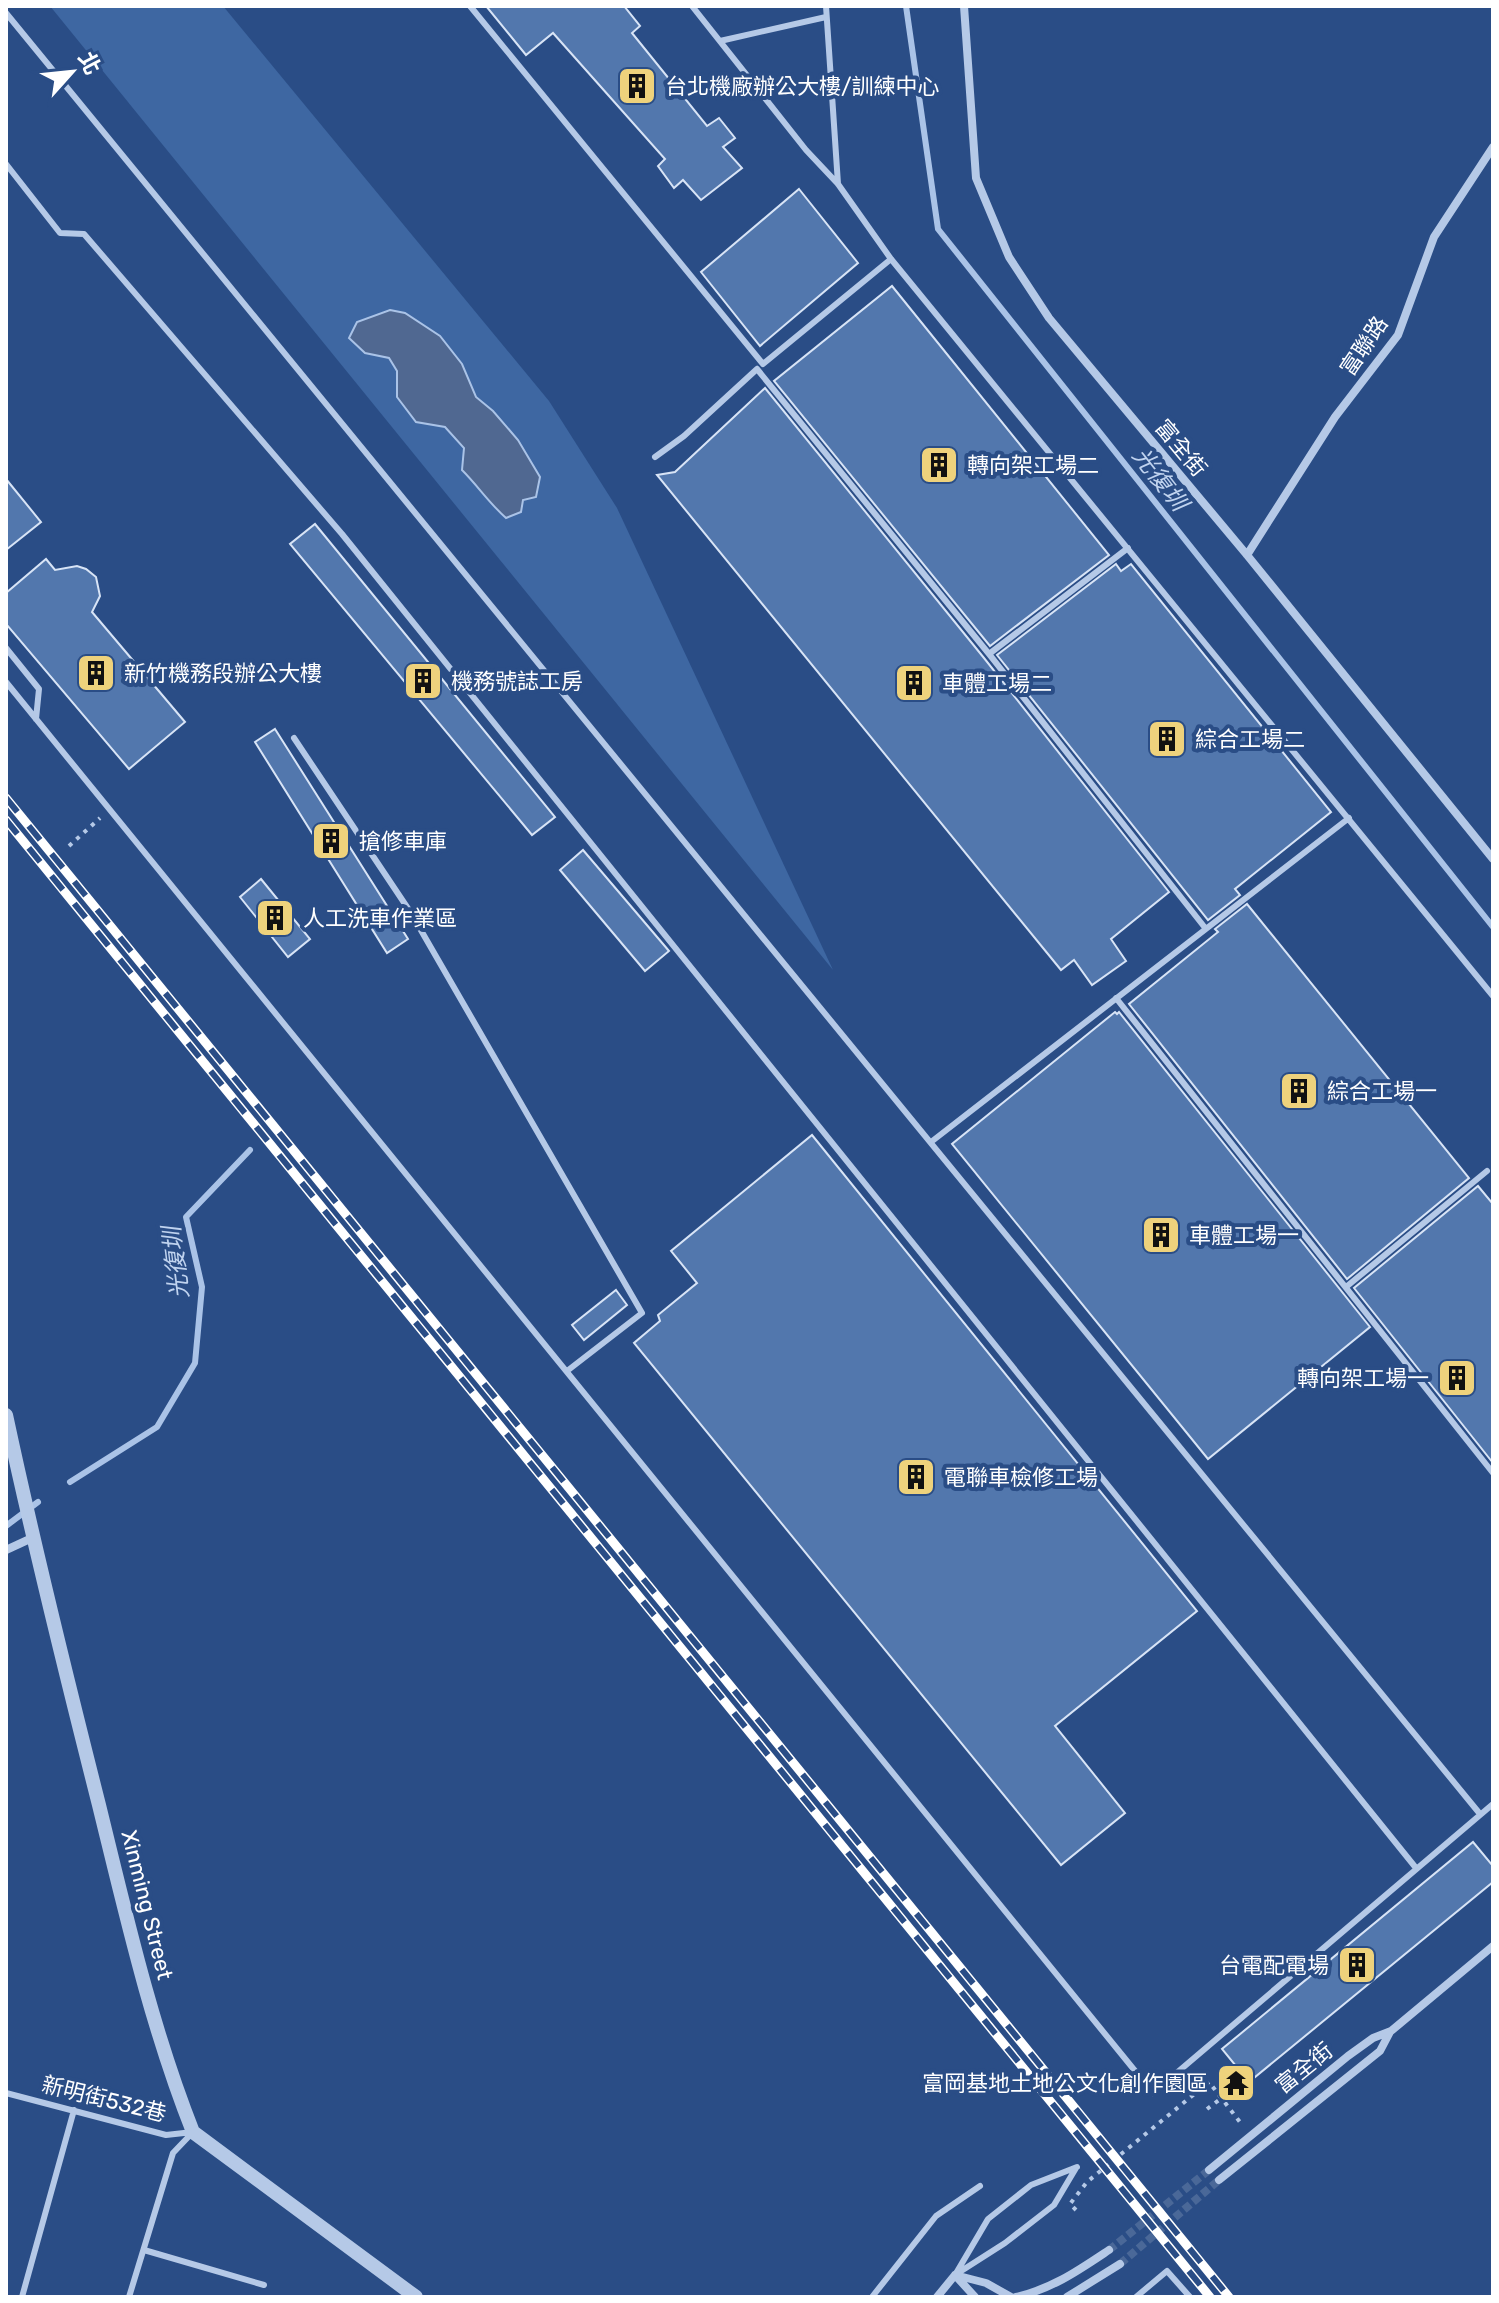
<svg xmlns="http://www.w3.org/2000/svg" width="1499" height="2303" font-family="Rubik,'Noto Sans TC',sans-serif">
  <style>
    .green { fill: #3e67a2 }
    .water { fill: #506891; stroke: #aac3e7; stroke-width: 2 }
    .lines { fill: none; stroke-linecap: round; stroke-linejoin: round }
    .stream { stroke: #aac3e7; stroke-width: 6 }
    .building { fill: #5277ad; stroke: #d8e4f6; stroke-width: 2 }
    .minor-tunnel { stroke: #4a6898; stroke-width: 8; stroke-dasharray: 8 4; stroke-linecap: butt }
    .path { stroke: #b5c9e7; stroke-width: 4; stroke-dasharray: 4 6; stroke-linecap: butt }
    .service { stroke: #b5c9e7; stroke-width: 6 }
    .minor { stroke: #b5c9e7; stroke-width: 8 }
    .tertiary { stroke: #b5c9e7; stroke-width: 14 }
    .rail-casing { stroke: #fff; stroke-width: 9 }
    .rail { stroke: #2a4d86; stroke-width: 6; stroke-dasharray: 18; stroke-linecap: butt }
    .labels { text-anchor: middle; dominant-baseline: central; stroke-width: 8; stroke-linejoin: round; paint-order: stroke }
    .poi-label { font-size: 22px; fill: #fff; stroke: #2a4d86; text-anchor: start }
    .street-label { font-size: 22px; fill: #fff; stroke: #2a4d86 }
    .water-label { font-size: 24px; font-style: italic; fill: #c0d3ef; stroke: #2a4d86 }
  </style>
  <rect width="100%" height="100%" fill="#2a4d86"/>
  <!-- green -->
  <path class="green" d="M 50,6 L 223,6 L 549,401 L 617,508 L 833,970 Z"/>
  <!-- water -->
  <path class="water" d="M 390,310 L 405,313 L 440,336 L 462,364 L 476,397 L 493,411 L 518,440 L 540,477 L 536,497 L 523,500 L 521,512 L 506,518 C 489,503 478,486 462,470 L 464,448 L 445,427 L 416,422 L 397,397 L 397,371 L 389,358 L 365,353 L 349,338 L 357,322 Z"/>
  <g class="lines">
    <!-- stream -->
    <path class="stream" d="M 906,6 L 938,229 L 1493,927
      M 70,1482 L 157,1427 L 195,1363 L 202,1287 L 186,1217 L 250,1150
      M 6,1526 L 38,1502"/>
  </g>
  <!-- building -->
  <path class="building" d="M 486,6 L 624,6 L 640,26 L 632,33 L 707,126 L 719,118 L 735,138 L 723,147 L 742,168 L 701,200 L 683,180 L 674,188 L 658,166 L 665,159 L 553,33 L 526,55 Z
    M 799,189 L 858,263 L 760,346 L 701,272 Z
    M 892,286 L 1109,555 L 990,646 L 774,381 Z
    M 765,388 L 984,658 L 1169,892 L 1111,939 L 1126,961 L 1092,985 L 1074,960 L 1061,970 L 657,475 L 675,472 Z
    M 6,479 L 41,522 L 6,550 Z
    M 315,524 L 555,817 L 532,835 L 290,544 Z
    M 46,559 L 55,570 L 77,566 L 86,569 L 96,577 L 100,596 L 92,612 L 185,722 L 129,769 L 6,624 L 6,593 Z
    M 1116,564 L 1121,571 L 1131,564 L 1331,812 L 1235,889 L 1240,895 L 1208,920 L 997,655 Z
    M 275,729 L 408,939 L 387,953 L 255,742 Z
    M 583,850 L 669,951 L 645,971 L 560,870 Z
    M 261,879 L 310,939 L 288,957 L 240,897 Z
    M 1247,904 L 1469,1178 L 1347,1279 L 1129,1004 L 1218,932 L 1215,929 Z
    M 1115,1012 L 1117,1014 L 1119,1012 L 1370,1327 L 1208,1459 L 952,1144 Z
    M 812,1135 L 1197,1611 L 1055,1726 L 1125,1813 L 1061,1865 L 634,1343 L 660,1321 L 658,1315 L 697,1283 L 671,1251 Z
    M 1478,1186 L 1493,1204 L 1493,1463 L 1354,1288 Z
    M 616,1290 L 627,1305 L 584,1340 L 572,1325 Z
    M 1473,1842 L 1493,1866 L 1493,1882 L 1249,2082 L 1222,2049 Z"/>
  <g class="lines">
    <!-- minor-tunnel -->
    <path class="minor-tunnel" d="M 1109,2250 L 1209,2170
      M 1120,2264 L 1219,2180"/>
    <!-- path -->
    <path class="path" d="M 69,846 L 100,818
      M 1207,2109 L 1223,2097
      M 1076,2210 L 1070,2204 L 1087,2182 L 1209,2082 L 1243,2126"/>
    <!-- service -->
    <path class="service" d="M 470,6 L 763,364 L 891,259
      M 692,6 L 806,150 L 838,184 L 891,259 L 1493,996
      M 826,6 L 838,184
      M 6,13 L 1480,1814
      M 720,41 L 826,17
      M 6,164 L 60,233 L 84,234 L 342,534 L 1416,1868
      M 757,369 L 989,654 L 1206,929
      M 655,457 L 684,436 L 757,369
      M 6,648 L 39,689 L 36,719
      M 989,654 L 1128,548
      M 6,682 L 1153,2093 L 1493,1804
      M 294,738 L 411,913 L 642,1313 L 567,1371
      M 1116,998 L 1493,1473
      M 931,1142 L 1349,818
      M 1346,1287 L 1487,1171
      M 6,2093 L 166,2135 L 193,2132
      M 144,2250 L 264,2285
      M 958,2273 L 1005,2243 L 1054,2205 L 1076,2168
      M 955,2275 L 988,2219 L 1031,2185 L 1077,2167
      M 22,2297 L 74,2110
      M 129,2297 L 173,2153 L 193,2132
      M 872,2297 L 936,2216 L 980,2186
      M 1136,2297 L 1167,2271 L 1190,2297"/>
    <!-- minor -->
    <path class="minor" d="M 964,6 L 976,178 L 1009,257 L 1049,318 L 1247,555 L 1493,859
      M 1247,555 L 1335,417 L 1398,335 L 1434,237 L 1493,147
      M 6,1550 L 32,1538
      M 1209,2170 L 1348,2056 L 1373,2038 L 1391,2031 L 1493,1946
      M 1219,2180 L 1380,2051 L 1390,2032
      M 955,2275 L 986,2283 L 1011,2297
      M 955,2275 L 975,2297
      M 937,2297 L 955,2275
      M 1016,2297 C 1052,2289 1079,2270 1109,2250
      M 1067,2297 L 1120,2264"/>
    <!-- tertiary -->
    <path class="tertiary" d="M 6,1415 C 34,1546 66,1675 99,1805 C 126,1915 151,2026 193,2132 L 416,2297"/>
    <defs>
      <path id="rail" d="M 6,798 L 1229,2297
        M 6,820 L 1210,2297"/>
    </defs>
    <!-- rail casing -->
    <use href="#rail" class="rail-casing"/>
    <!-- rail -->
    <use href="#rail" class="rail"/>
  </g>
  <!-- icons -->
  <defs>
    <symbol id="building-square" viewBox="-11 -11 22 22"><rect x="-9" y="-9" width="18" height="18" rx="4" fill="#eed27c" stroke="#2a4d86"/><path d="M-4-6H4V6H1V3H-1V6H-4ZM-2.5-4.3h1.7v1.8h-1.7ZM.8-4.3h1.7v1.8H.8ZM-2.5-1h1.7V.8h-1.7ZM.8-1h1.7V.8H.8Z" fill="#111"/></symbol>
    <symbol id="temple-square" viewBox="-11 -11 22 22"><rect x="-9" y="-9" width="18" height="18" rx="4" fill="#eed27c" stroke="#2a4d86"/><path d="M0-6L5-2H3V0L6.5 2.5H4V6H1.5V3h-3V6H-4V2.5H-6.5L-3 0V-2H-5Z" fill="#111"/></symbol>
  </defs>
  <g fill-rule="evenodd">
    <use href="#building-square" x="615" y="64" width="44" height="44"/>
    <use href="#building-square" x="917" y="443" width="44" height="44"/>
    <use href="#building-square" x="74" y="651" width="44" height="44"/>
    <use href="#building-square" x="401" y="659" width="44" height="44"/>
    <use href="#building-square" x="892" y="661" width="44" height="44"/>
    <use href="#building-square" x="1145" y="717" width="44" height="44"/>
    <use href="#building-square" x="309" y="819" width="44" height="44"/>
    <use href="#building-square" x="253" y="896" width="44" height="44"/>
    <use href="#building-square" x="1277" y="1069" width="44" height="44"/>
    <use href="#building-square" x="1139" y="1213" width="44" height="44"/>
    <use href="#building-square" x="1435" y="1356" width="44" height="44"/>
    <use href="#building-square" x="894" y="1455" width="44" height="44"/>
    <use href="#building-square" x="1335" y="1943" width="44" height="44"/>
    <use href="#temple-square" x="1214" y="2061" width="44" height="44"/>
  </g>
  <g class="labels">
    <!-- poi labels -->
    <g class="poi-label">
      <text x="665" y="86">台北機廠辦公大樓/訓練中心</text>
      <text x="967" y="465">轉向架工場二</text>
      <text x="124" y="673">新竹機務段辦公大樓</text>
      <text x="451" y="681">機務號誌工房</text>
      <text x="942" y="683">車體工場二</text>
      <text x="1195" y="739">綜合工場二</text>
      <text x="359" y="841">搶修車庫</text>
      <text x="303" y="918">人工洗車作業區</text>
      <text x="1327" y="1091">綜合工場一</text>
      <text x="1189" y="1235">車體工場一</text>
      <text x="1429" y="1378" text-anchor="end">轉向架工場一</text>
      <text x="944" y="1477">電聯車檢修工場</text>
      <text x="1329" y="1965" text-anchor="end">台電配電場</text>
      <text x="1208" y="2083" text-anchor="end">富岡基地土地公文化創作園區</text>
    </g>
    <!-- street labels -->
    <g class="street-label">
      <text transform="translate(1364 346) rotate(-56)">富聯路</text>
      <text transform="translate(1181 448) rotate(50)">富全街</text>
      <text transform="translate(147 1905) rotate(76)">Xinming Street</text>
      <text transform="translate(1304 2068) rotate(-39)">富全街</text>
      <text transform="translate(104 2099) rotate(14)">新明街532巷</text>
    </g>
    <!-- water labels -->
    <g class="water-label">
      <text transform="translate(1160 479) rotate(52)">光復圳</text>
      <text transform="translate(176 1263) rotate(-97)">光復圳</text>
    </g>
  </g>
  <!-- border -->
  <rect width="1499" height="2303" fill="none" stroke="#ffffff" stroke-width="16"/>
  <!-- north arrow -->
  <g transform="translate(72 72) rotate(63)" stroke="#2a4d86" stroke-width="6" paint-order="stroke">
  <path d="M0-6L14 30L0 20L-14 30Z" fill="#ffffff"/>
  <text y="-12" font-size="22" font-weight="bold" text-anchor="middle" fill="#ffffff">北</text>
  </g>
</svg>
